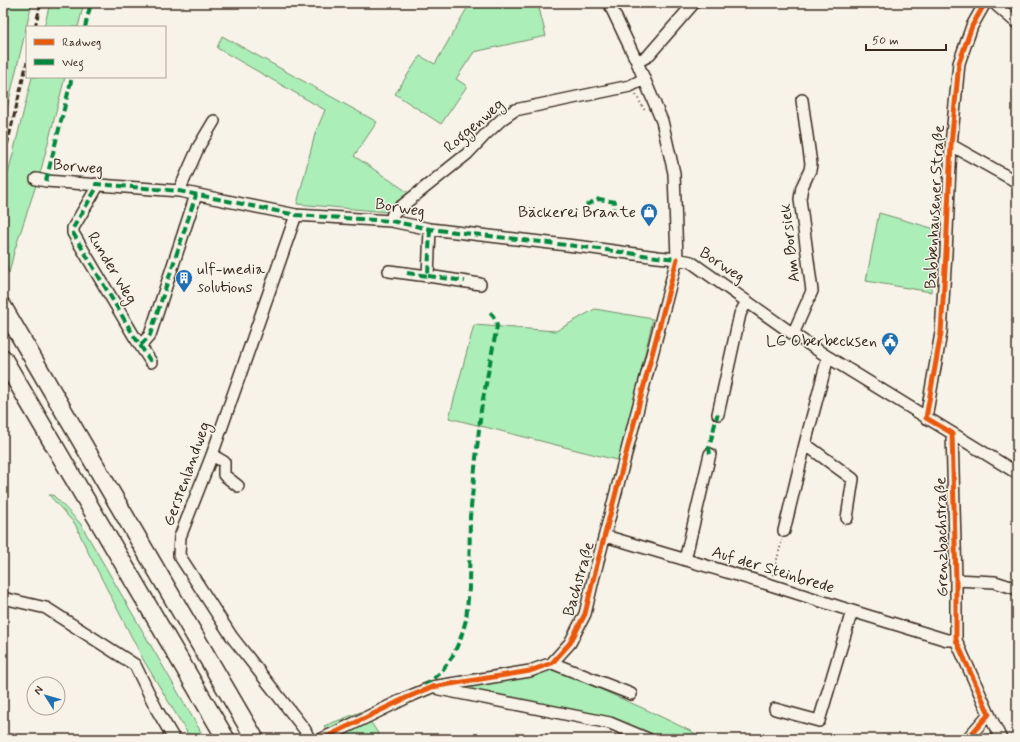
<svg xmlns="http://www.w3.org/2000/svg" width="1020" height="742" font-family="Mynerve,sans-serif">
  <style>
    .green { fill: #aceeb8; stroke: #748c6b }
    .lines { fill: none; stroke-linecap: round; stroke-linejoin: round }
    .minor-casing { stroke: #3b2a1e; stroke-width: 14 }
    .highway-casing { stroke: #3b2a1e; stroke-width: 20 }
    .path { stroke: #3b2a1e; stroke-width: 2; stroke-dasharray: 1 3; stroke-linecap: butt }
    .minor { stroke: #f7f3e8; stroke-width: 11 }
    .highway { stroke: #f7f3e8; stroke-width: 17 }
    .rail { stroke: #3b2a1e; stroke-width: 3; stroke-dasharray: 6 3; stroke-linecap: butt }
    .quiet { stroke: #00873e; stroke-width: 4; stroke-dasharray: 8 4; stroke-linecap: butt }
    .cycleway-casing { stroke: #f7f3e8; stroke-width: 8 }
    .cycleway { stroke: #e8590c; stroke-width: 5 }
    .labels { text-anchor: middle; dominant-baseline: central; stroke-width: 3; stroke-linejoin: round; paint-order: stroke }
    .street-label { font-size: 16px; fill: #3b2a1e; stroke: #f7f3e8 }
    .poi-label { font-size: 16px; fill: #3b2a1e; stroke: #f7f3e8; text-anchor: end }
  </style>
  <rect width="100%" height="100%" fill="#f7f3e8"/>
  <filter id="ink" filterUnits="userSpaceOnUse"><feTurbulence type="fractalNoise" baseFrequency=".025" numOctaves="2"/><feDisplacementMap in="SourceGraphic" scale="8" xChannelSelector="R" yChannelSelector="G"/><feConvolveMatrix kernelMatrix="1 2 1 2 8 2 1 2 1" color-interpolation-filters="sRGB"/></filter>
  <g filter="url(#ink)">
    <!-- green -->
    <path class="green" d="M 3,3 L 32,3 L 3,126 Z
      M 50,3 L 84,3 L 78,27 L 44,27 Z
      M 470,3 L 556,3 L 539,8 L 546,36 L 474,52 L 456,79 L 467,86 L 441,124 L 395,94 L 420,56 L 435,64 Z
      M 222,36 L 377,122 L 354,156 L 409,193 L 388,212 L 297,204 L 315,134 L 325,110 L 217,48 Z
      M 32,77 L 65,77 L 41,170 L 14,252 L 9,273 L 3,258 L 3,194 Z
      M 879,213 L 935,229 L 931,292 L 866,281 Z
      M 595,309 L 653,319 L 620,461 L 449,418 L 474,325 L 556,331 Z
      M 49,495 L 53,495 L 80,523 L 205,739 L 191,739 L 144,661 L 89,554 L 75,524 Z
      M 550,667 L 647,710 L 707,739 L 627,739 L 629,728 L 442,686 Z
      M 363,711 L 382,739 L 332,739 L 324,726 Z"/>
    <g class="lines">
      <defs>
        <path id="minor" d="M 994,3 L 1017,23
          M 637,62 L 648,56 L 694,3
          M 951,145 L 1017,182
          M 36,179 L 46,181 L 179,191 L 296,215 L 391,221 L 430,229 L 592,248 L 657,257 L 677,259 L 691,262 L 793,334 L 828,357 L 1017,473
          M 96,184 L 96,189 L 73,228 L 73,233 L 134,336 L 151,362
          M 179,191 L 199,146 L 214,121
          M 296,215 L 212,455 L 180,537 L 179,555 L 232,637 L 305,730 L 309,739
          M 391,221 L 393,213 L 467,154 L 485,135 L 502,119 L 515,110 L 630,86 L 644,79
          M 389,271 L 428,276 L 430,229
          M 428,276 L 480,284
          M 793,334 L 812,291 L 800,199 L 802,187 L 810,170 L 811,164 L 802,100
          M 141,345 L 150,335 L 196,195
          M 718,414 L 740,314 L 747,301
          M 926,418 L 941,333 L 946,253 L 951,145 L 959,63 L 972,26 L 985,3
          M 952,433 L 956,580 L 956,640 L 989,714 L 1001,739
          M 805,444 L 853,479 L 847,518
          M 212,455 L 224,462 L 224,475 L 238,486
          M 784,531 L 805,444 L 828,357
          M 605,536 L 771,585 L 852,611 L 947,640 L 956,640
          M 685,560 L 710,454
          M 956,580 L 995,582 L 1017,589
          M 3,598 L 46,608 L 135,665 L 157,710 L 174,739
          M 552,663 L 631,694
          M 439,689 L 610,723 L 648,739
          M 775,709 L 819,721 L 852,611
          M 322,739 L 408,697 L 432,687 L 530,671 L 552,663 L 570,643 L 585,614 L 593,580 L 677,259 L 674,173 L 662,121 L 637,62 L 609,3
          M 967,739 L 989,714"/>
        <path id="highway" d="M 3,307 L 255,739
          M 3,358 L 226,739"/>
      </defs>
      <!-- minor casing -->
      <use href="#minor" class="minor-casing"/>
      <!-- highway casing -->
      <use href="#highway" class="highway-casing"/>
      <!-- path -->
      <path class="path" d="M 636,95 L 645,111
        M 929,251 L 937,252
        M 773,575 L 782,540
        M 1011,735 L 1017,732"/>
      <!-- minor -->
      <use href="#minor" class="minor"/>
      <!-- highway -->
      <use href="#highway" class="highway"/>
      <!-- rail -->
      <path class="rail" d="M 35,27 L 41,3
        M 3,162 L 27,62"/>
      <!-- quiet -->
      <path class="quiet" d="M 85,27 L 91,3
        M 46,181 L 72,77
        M 586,205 L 599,199 L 615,202 L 614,208
        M 407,273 L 428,276 L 430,229
        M 428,276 L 465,281
        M 141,345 L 150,335 L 196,195
        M 151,362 L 134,336 L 73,233 L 73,228 L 96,189 L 96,184 L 179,191 L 296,215 L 391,221 L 430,229 L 592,248 L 657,257 L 677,259
        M 710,454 L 709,448 L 717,416 L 718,414
        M 425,687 L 441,672 L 452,657 L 460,640 L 466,620 L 469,588 L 470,517 L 481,410 L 497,326 C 496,320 494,316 489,312"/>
      <defs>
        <path id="cycleway" d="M 322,739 L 408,697 L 432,687 L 530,671 L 552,663 L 570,643 L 585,614 L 593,580 L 677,259
          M 967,739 L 989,714 L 956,640 L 956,580 L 952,433 L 926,418 L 941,333 L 946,253 L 951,145 L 959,63 L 972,26 L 985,3"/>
      </defs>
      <!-- cycleway casing -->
      <use href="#cycleway" class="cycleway-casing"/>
      <!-- cycleway -->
      <use href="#cycleway" class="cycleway"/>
    </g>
  </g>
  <!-- icons -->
  <defs>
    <symbol id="shop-pin" viewBox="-11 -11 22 30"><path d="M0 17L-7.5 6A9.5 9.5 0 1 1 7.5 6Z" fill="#1f6fb2" stroke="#f7f3e8"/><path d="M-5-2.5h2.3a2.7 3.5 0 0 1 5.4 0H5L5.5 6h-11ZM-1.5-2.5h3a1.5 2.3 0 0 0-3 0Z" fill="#fff"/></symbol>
    <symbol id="building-pin" viewBox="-11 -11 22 30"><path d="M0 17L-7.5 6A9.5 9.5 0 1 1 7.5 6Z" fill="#1f6fb2" stroke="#f7f3e8"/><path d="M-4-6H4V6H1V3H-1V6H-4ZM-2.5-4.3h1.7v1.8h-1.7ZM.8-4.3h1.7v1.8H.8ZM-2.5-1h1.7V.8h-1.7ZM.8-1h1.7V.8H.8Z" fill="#fff"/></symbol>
    <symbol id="civic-pin" viewBox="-11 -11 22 30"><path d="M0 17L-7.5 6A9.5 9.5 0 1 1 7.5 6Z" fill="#1f6fb2" stroke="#f7f3e8"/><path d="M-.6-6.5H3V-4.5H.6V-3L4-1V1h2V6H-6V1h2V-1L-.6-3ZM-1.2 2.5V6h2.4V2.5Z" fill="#fff"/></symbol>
  </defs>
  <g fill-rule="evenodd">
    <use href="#shop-pin" x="639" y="202" width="20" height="27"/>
    <use href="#building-pin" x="174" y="268" width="20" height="27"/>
    <use href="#civic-pin" x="880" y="331" width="20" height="27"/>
  </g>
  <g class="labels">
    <!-- street labels -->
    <g class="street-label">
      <text transform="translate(474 126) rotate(-41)">Roggenweg</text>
      <text transform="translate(78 167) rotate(5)">Borweg</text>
      <text transform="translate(935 207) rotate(-87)">Babbenhausener Straße</text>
      <text transform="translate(400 208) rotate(9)">Borweg</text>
      <text transform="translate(790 243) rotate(-97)">Am Borsiek</text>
      <text transform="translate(722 265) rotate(33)">Borweg</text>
      <text transform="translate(112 268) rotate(59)">Runder Weg</text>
      <text transform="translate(187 474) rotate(-70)">Gerstenlandweg</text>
      <text transform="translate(942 537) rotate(-91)">Grenzbachstraße</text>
      <text transform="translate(773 570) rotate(17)">Auf der Steinbrede</text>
      <text transform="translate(579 579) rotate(-74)">Bachstraße</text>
    </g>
    <!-- poi labels -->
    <g class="poi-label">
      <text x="636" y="212">Bäckerei Brante</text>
      <text x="197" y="269" text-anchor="start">ulf-media<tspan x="197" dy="18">solutions</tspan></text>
      <text x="877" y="341">LG Oberbecksen</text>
    </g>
  </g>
  <!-- margin -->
  <rect width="1020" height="742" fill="none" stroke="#f7f3e8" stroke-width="16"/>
  <rect x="8" y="8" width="1004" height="726" fill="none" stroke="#3b2a1e" stroke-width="1.5" filter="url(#ink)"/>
  <!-- legend -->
  <rect x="26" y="26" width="140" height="52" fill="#f7f3e8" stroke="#aca397"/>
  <rect x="34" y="39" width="20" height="6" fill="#e8590c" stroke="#aca397"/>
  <text x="62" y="46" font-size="12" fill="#3b2a1e">Radweg</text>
  <rect x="34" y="59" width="20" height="6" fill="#00873e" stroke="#aca397"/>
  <text x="62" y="66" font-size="12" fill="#3b2a1e">Weg</text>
  <!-- north arrow -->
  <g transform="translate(46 696) rotate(307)"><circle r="19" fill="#f7f3e8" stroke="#aca397"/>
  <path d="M0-3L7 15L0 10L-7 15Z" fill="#1f6fb2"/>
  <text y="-6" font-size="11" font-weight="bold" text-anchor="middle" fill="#3b2a1e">N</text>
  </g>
  <!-- scale -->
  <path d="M866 44v6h80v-6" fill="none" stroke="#3b2a1e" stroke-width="2"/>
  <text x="872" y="44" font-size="12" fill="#3b2a1e" stroke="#f7f3e8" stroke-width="3" paint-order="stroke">50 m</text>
</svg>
